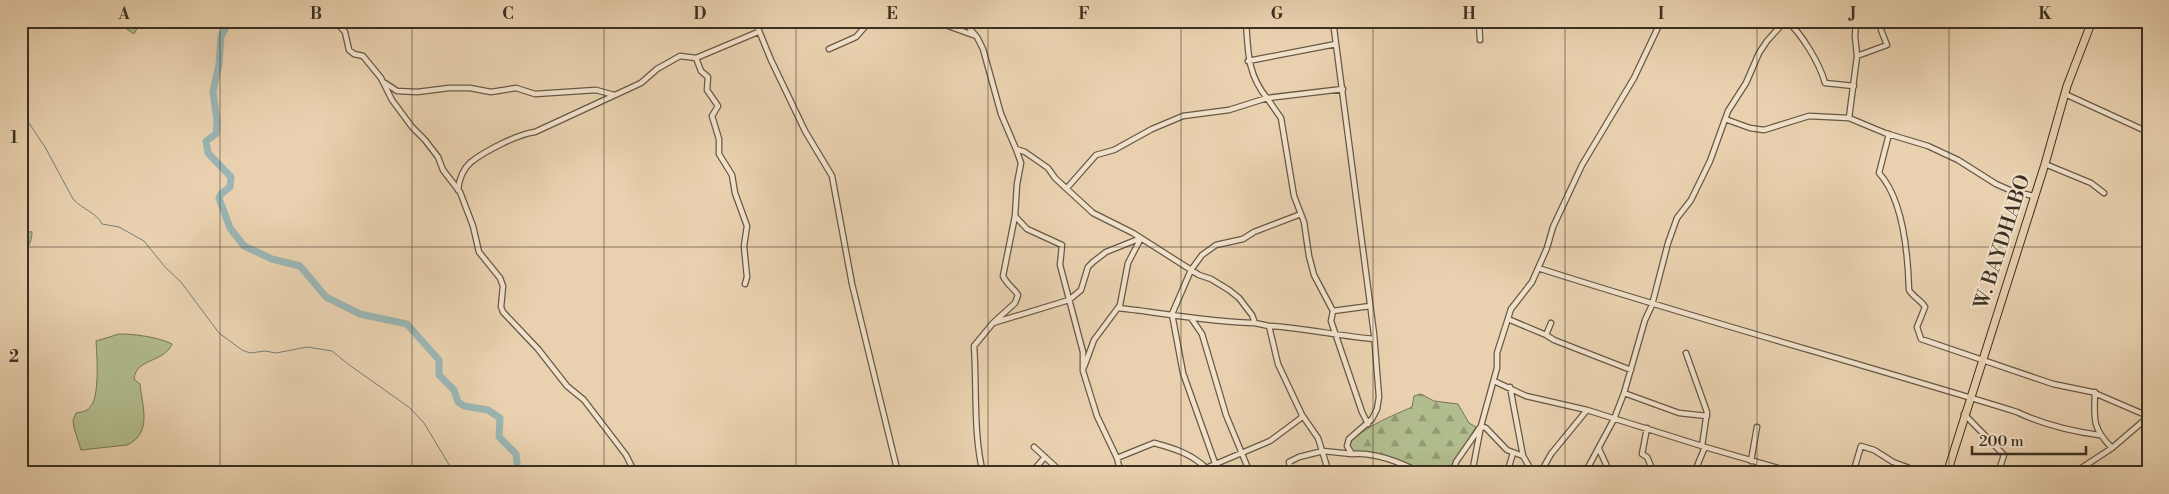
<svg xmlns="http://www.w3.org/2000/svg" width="2169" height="494" font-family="'Libre Bodoni',serif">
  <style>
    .grass { fill: #b2bd8e; stroke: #777658 }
    .forest { fill: url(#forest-firs); stroke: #777658 }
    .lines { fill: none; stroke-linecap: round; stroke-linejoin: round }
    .stream { stroke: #74807a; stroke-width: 1 }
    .river { stroke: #9ab5b4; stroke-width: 7 }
    .minor-casing { stroke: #675845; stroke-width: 7 }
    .primary-casing { stroke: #3c3022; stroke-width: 9 }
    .minor { stroke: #f1e1cb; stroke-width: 4.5 }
    .primary { stroke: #e9d1af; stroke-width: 7 }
    .grid { fill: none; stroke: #3c3022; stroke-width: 1; stroke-opacity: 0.55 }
    .labels { text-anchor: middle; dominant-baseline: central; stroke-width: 4.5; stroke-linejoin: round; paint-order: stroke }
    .street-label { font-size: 20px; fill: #3c3022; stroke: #f1e1cb }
    .neatline { fill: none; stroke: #3c3022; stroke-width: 2 }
    .grid-label { font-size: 16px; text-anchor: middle; font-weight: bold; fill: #3c3022 }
  </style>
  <defs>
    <pattern id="forest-firs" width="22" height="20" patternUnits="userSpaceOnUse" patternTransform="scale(1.25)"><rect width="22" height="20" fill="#b2bd8e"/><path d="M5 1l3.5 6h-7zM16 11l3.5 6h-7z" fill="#929a74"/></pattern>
  </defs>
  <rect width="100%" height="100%" fill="#e9d1af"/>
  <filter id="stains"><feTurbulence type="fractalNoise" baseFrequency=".004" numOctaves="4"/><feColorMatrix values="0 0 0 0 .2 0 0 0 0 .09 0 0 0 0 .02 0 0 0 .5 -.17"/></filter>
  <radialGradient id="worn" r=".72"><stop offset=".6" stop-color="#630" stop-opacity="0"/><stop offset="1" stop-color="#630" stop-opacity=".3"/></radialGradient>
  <!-- grass -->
  <path class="grass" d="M 121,21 L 141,21 L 134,34 L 122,26 Z
    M 21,231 L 32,232 C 32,244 25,250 21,262 Z
    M 119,334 C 135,334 158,337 172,344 C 164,363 136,358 134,379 L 140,384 C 142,406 153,433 127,445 L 81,450 L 74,428 L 73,420 L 76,413 C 81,412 86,412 90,407 C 100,398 97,355 96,341 Z"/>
  <!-- forest -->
  <path class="forest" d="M 1421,394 L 1434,401 L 1458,404 L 1469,423 L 1476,427 L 1448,473 L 1421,473 L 1395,459 L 1377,454 L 1354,453 L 1350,450 L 1351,441 C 1370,424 1390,417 1412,407 L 1414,396 Z"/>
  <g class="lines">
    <!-- stream -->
    <path class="stream" d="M 21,99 L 24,104 L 25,117 L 45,147 L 73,199 C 82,209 97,213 102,224 L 119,227 L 144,241 L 165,267 L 181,282 L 219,333 L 242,350 L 250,353 L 265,351 L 276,353 L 307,347 L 332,351 L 348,364 L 410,408 L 424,423 L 454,473"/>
    <!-- river -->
    <path class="river" d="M 230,21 L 221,36 L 219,64 L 213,92 L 217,121 L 216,134 L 206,141 L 208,153 L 231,177 L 230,187 L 221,194 L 219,198 L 230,228 L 244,246 L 272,259 L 300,266 L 326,297 L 360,314 L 407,324 L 439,360 L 439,375 L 454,390 L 458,402 L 464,406 L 488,410 L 500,418 L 499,437 L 516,454 L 518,473
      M 257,21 L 263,23 L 265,21"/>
    <defs>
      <path id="minor" d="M 335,21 L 345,32 L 349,50 L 354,54 L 363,56 L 381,78 L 392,100 L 412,127 L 425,140 L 438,157 L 443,170 L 460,192 L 473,226 L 479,252 L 500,278 L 503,286 L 501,307 L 503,312 L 538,349 L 567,386 L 584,400 L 626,455 L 635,473
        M 755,21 L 771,60 L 805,131 L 832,176 L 852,284 L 898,473
        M 934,21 L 976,36
        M 968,21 L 970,29 L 977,37 L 983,49 L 1001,114 L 1016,149 L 1025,152 L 1048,168 L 1055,178 L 1093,213 L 1133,233 L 1199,275 L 1211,279 L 1229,290 L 1239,298 L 1252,315 L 1255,323 L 1269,326 L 1278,364 L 1302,415 L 1318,438 L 1329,473
        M 1246,21 C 1248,50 1247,74 1267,98 L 1343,89
        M 1333,21 L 1374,334 L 1379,397 L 1377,409 L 1372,419 L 1349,439 L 1347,446 L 1352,454 C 1375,452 1400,462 1421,473
        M 1479,21 L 1480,40
        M 1787,21 C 1802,34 1820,64 1825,83 L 1854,86
        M 829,49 L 856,37 L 870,21
        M 1857,56 L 1887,45 L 1881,30 L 1883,21
        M 696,58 L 701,71 L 708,77 L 707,90 L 718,106 L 712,116 L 719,139 L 719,154 L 732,175 L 735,193 L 747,226 L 744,246 L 747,277 L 745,284
        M 1248,61 L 1336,44
        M 385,83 L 397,91 L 417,92 L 449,88 L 470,88 L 491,92 L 516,88 L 535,94 L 596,90 L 614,95
        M 2065,94 L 2148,132
        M 1849,118 L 1857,56 L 1855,36 L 1856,21
        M 1725,119 L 1750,128 L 1764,130 L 1809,116 L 1849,118 L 1885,133 L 1928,146 L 1958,160 L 1996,184 L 2012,191 L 2034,196
        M 1889,134 L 1879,173 C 1903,199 1908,255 1909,290 C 1913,297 1921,300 1925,307 L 1917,327 L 1921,339 L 2053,384 L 2092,392 L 2148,416
        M 1016,149 L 1021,163 L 1017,184 L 1015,216 L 1027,229 L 1062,245 L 1060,265 L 1083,352 L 1083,371 L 1097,416 L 1117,458
        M 2045,164 L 2091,183 L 2104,193
        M 1067,188 L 1096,155 L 1114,150 L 1152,129 L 1183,116 L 1229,110 L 1267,98 L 1281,118 L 1294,196 L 1304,222 L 1309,256 L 1314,275 L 1333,311 L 1370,306
        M 458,190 C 459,180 463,169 471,162 C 485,151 518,134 535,132 L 641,83 L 657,69 L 680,56 L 696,58 L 758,32
        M 1538,268 C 1697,319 1858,363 2017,412 C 2044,425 2070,431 2099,435
        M 1118,308 C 1164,313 1209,322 1255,323
        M 1333,311 L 1331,321 L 1362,412 L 1368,424
        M 1191,318 L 1202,334 L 1226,415 L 1250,473
        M 1508,319 L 1546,335
        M 994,322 L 1015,303 L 1018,295 C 1014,288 1007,285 1003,276 L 1015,216
        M 1551,323 L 1546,335 L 1554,340 L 1631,370
        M 1269,326 C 1304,328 1339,336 1374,339
        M 1686,353 L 1707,412 L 1702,446
        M 1084,367 L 1094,340 L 1120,305 L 1128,263 L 1141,238
        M 1494,381 L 1526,396 L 1587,410
        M 1510,387 L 1523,456
        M 2095,392 C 2094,419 2092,428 2112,448
        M 1624,393 L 1679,413 L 1707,416
        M 1964,414 L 2004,455 L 1998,473
        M 1647,428 L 1642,454 L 1647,457 L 1654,473
        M 1034,447 L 1058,469 L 1068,473
        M 1599,449 L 1610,473
        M 1751,461 L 1757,427
        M 1215,463 L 1183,373 L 1172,314 L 1191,270 L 1202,255 L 1216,245 L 1243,239 L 1254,232 L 1301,214
        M 1120,470 L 1117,458 L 1154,443 C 1173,448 1192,454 1206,468 L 1270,441 L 1301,418 L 1302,415
        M 983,473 C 973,434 977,386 974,346 L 993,323 L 1069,300 L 1081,290 L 1088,267 L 1093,262 L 1106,252 L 1141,238
        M 1031,473 L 1045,457
        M 1291,473 L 1289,462 L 1299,457 L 1323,451 L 1352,454
        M 1453,473 L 1456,462 L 1481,426 L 1497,368 L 1497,353 L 1511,309 L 1532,282 L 1547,248 L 1553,227 L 1582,165 L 1634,78 L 1661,21
        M 1472,473 L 1481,426 L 1486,428 L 1507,450 L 1523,456 L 1533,473
        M 1507,473 L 1513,453
        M 1535,473 L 1542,470 L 1551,454 L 1587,410 L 1705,447 L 1795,473
        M 1585,473 L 1614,419 L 1624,393 L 1645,320 L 1652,305 L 1668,243 L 1677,218 L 1691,200 L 1710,161 L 1728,111 L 1746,83 L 1759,53 L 1767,41 L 1785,21
        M 1682,473 L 1682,469 L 1695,469 L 1697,466 L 1705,447
        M 1756,473 L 1759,463
        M 1853,473 L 1861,446 L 1874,450 L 1893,462 L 1923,473
        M 2074,473 L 2112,448 L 2148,417"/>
      <path id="primary" d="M 1947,473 L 2045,164 L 2067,86 L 2092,21"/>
    </defs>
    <!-- minor casing -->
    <use href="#minor" class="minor-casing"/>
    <!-- primary casing -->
    <use href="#primary" class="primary-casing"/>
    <!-- minor -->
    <use href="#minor" class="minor"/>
    <!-- primary -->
    <use href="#primary" class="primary"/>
  </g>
  <!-- grid -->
  <path class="grid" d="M 220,21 L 220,473M 412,21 L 412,473M 604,21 L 604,473M 796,21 L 796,473M 988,21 L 988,473M 1181,21 L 1181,473M 1373,21 L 1373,473M 1565,21 L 1565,473M 1757,21 L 1757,473M 1949,21 L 1949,473M 21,247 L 2148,247"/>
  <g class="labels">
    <!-- street labels -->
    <g class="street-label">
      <text transform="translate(2003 242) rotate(-72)">W. BAYDHABO</text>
    </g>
  </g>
  <!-- margin -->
  <rect width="2169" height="494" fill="none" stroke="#e9d1af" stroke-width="55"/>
  <!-- scale -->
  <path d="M1972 446v8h114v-8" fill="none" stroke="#3c3022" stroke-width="2.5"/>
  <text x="1979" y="446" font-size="15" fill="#3c3022" stroke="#f1e1cb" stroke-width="4" paint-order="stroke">200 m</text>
  <rect x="28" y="28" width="2114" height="438" class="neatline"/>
  <g class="grid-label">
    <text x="124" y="19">A</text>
    <text x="316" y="19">B</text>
    <text x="508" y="19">C</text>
    <text x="700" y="19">D</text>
    <text x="892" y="19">E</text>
    <text x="1084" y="19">F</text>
    <text x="1277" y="19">G</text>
    <text x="1469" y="19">H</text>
    <text x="1661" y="19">I</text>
    <text x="1853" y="19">J</text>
    <text x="2045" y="19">K</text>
    <text x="14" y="143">1</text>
    <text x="14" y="362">2</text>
  </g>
  <rect width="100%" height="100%" filter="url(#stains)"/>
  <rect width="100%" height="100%" fill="url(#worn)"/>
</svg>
